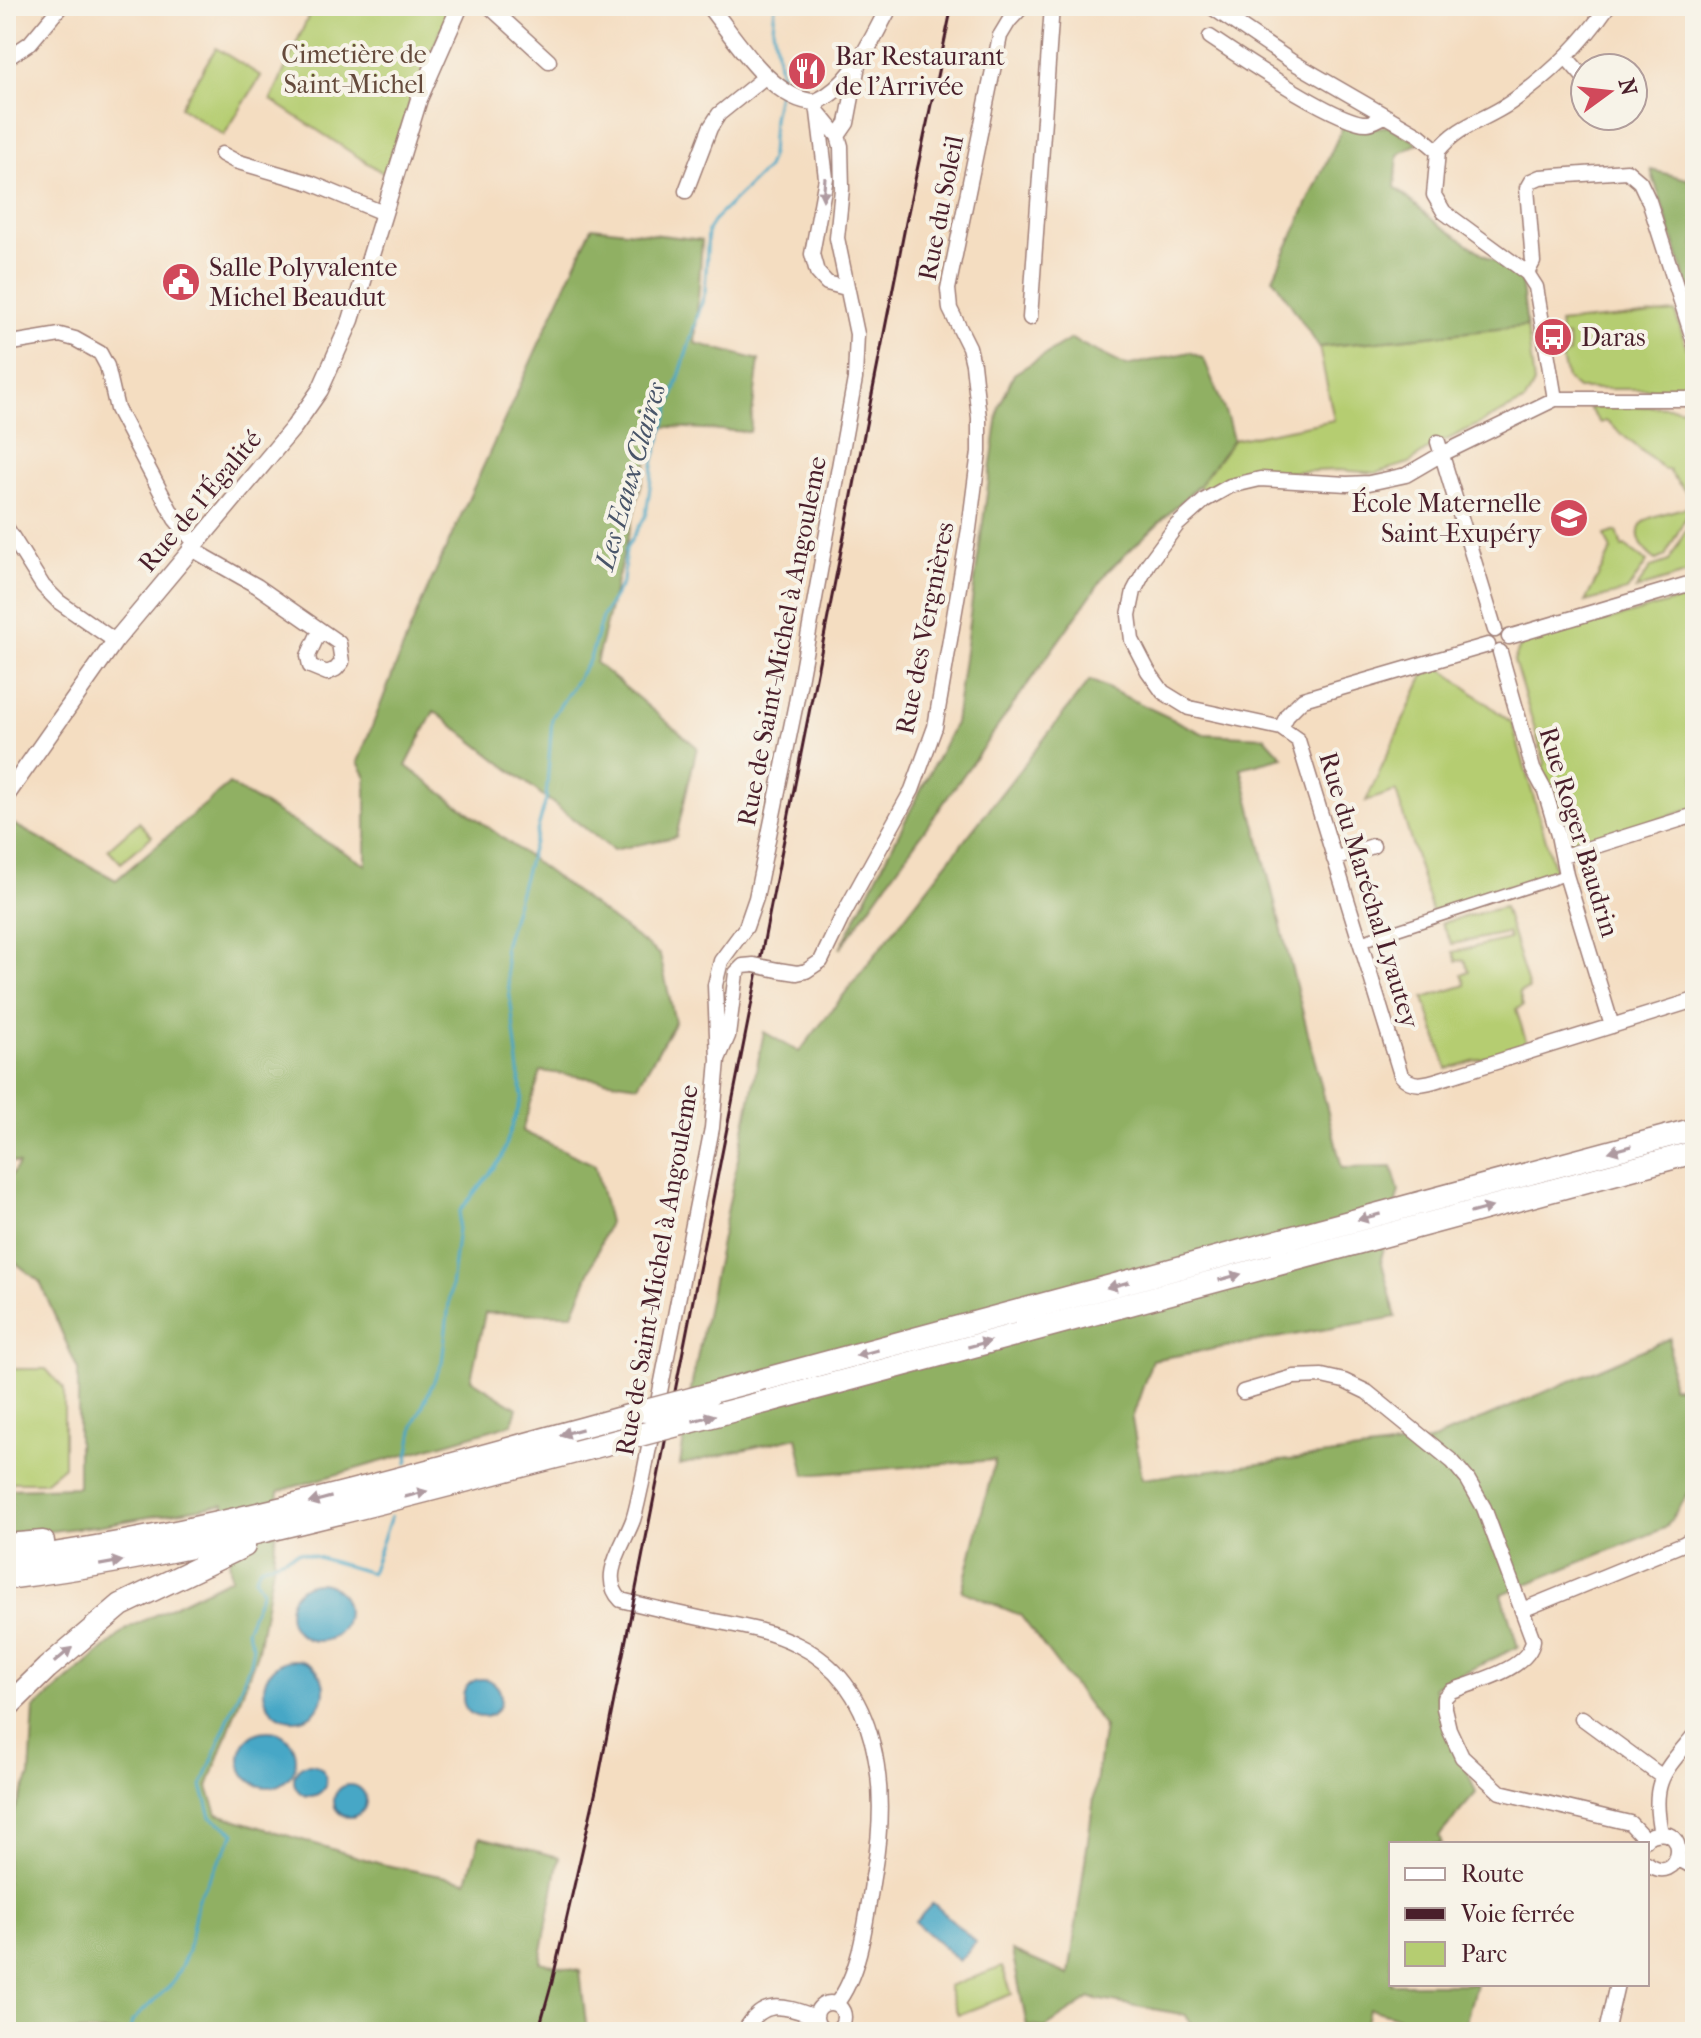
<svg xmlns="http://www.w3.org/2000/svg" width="1701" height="2038" font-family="'IM FELL French Canon',serif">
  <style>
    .green { fill: #b5cd71; stroke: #80764e; stroke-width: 2 }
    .forest { fill: #90b063; stroke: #6d6847; stroke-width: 2 }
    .water { fill: #47a7c6; stroke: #486378; stroke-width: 2 }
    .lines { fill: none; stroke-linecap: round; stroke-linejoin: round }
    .stream { stroke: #47a7c6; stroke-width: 3 }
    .pedestrian-casing { stroke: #9f7e76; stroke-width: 13 }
    .minor-casing { stroke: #9f7e76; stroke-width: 17 }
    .tertiary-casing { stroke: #9f7e76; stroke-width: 19 }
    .trunk-casing { stroke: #9f7e76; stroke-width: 25 }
    .pedestrian { stroke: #fff; stroke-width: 10 }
    .minor { stroke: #fff; stroke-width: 14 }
    .tertiary { stroke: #fff; stroke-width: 16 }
    .trunk { stroke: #fff; stroke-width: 22 }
    .rail { stroke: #4a1f2b; stroke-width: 3 }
    .minor-bridge-casing { stroke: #9f7e76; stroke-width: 17; stroke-linecap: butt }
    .trunk-bridge-casing { stroke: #9f7e76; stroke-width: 25; stroke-linecap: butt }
    .minor-bridge { stroke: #fff; stroke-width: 14 }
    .trunk-bridge { stroke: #fff; stroke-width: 22 }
    .oneway { fill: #ae9aa0 }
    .labels { text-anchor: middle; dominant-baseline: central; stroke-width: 8; stroke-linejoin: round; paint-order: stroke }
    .park-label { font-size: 26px; fill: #654a3c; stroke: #f7f3e8 }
    .poi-label { font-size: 26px; fill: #4a1f2b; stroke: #f7f3e8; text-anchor: start }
    .street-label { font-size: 26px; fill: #4a1f2b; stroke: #f7f3e8 }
    .water-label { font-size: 28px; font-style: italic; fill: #495569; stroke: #f7f3e8 }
  </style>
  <rect width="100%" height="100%" fill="#f7f3e8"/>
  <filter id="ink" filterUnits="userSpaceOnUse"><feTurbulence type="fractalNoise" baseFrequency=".0125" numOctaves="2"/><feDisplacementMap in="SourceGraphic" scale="16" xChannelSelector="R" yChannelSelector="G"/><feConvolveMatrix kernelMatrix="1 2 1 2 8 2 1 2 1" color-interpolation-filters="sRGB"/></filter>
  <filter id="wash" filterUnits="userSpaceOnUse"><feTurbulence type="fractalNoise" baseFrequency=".006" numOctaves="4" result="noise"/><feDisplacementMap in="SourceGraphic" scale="32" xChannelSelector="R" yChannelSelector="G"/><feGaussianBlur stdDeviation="1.8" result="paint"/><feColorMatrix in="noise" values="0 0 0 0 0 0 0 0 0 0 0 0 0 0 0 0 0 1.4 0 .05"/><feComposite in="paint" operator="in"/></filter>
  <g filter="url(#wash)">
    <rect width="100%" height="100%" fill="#f4ddc1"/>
    <!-- green -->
    <path class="green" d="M 313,6 L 452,6 L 415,88 L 386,175 L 271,100 Z
      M 216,48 L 261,76 L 224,135 L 180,107 Z
      M 1675,312 L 1695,373 L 1695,389 L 1578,389 L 1567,379 L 1562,359 L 1569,353 L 1568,337 L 1561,336 L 1559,323 Z
      M 1527,326 L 1534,384 L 1525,401 L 1430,448 L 1409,463 L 1376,473 L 1338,470 L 1267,473 L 1204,494 L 1199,485 L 1233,440 L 1334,420 L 1319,347 Z
      M 1589,408 C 1613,408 1677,402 1695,413 L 1695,498 L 1692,499 L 1669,472 L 1670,470 L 1665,470 L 1606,421 L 1600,423 Z
      M 1692,506 L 1665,556 L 1656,560 C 1643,551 1629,531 1648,519 C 1653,516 1684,508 1692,506 Z
      M 1695,513 L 1695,571 L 1636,589 L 1651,567 L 1669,561 Z
      M 1617,531 L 1622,547 L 1625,546 L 1647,562 L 1627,591 L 1585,602 L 1611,551 L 1605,535 Z
      M 1695,595 L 1695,808 L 1578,844 L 1572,844 L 1566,837 L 1551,788 L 1541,769 L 1545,763 L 1514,661 L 1520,646 Z
      M 1441,668 L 1512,723 L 1555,871 L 1432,912 L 1396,791 L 1366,801 L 1424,675 Z
      M 139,822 L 152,836 L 121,863 L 108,849 Z
      M 1504,907 L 1529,989 L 1519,992 L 1523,1006 L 1516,1009 L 1527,1044 L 1447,1069 L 1424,998 L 1466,985 L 1462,974 L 1469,971 L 1465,960 L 1457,961 L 1453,952 L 1509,939 L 1507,933 L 1452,944 L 1441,923 Z
      M 6,1369 L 46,1369 L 64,1389 L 64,1466 L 45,1482 L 6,1482 Z
      M 1002,1967 L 1012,1994 L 958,2015 L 948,1987 Z"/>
    <!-- forest -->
    <path class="forest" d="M 1344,124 L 1367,128 L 1388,126 L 1418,143 L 1398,155 L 1395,187 L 1435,222 L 1521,279 L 1527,326 L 1319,347 L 1273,278 Z
      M 1651,170 L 1695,181 L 1695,285 L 1688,286 Z
      M 592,227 L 702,240 L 695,343 L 759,360 L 750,432 L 656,426 L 596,663 L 697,747 L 676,837 L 613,850 L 434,711 L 406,766 L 660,955 L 675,1022 L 638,1085 L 541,1071 L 522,1131 L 595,1165 L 609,1222 L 573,1314 L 485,1313 L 471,1379 L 517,1408 L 512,1424 L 279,1491 L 273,1566 L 258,1650 L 208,1787 L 217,1814 L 381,1864 L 467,1881 L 480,1837 L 559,1857 L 540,1962 L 580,1971 L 587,2032 L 6,2032 L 6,1831 L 30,1776 L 34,1709 L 128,1628 L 231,1578 L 224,1504 L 96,1526 L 6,1536 L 6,1489 L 78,1487 L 78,1370 L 40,1282 L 6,1255 L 6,1183 L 19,1164 L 6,1161 L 6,820 L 116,880 L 229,784 L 366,865 L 366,777 L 358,762 L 418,610 Z
      M 1071,339 L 1126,366 L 1190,352 L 1204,359 L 1227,417 L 1233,440 L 1199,485 L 1108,571 L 840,949 L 955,723 L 999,407 L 1014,374 Z
      M 1090,680 L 1204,734 L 1265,737 L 1283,757 L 1241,768 L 1342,1168 L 1392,1167 L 1399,1191 L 1381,1259 L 1396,1317 L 1152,1360 L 1132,1419 L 1142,1479 L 1429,1442 L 1670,1338 L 1671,1387 L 1695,1388 L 1695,1484 L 1665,1528 L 1502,1594 L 1518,1647 L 1434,1687 L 1476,1793 L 1439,1836 L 1442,1844 L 1391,1844 L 1391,1984 L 1476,1984 L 1463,2032 L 1453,2032 L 1369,2009 L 1364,2032 L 1195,2032 L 1186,2015 L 1090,1998 L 1045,2028 L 1027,2026 L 1012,1951 L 1069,1975 L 1104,1726 L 1020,1615 L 962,1591 L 995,1460 L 805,1475 L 797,1437 L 680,1465 L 692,1383 L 764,1032 L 799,1052 Z"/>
    <!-- water -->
    <path class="water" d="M289 1612a29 29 0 1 1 58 0a29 29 0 1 1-58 0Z
      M264 1690a30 30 0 1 1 60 0a30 30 0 1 1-60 0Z
      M463 1698a19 19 0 1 1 38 0a19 19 0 1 1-38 0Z
      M240 1759a28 28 0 1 1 56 0a28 28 0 1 1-56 0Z
      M294 1780a16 16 0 1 1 32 0a16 16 0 1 1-32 0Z
      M334 1801a16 16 0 1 1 32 0a16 16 0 1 1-32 0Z
      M 933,1903 L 976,1942 L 959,1961 L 915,1922 Z"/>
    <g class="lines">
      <!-- stream -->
      <path class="stream" d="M 775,6 L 773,28 L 782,82
        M 407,1463 L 414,1425 L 442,1363 L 460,1211 L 501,1159 L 522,1097 L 504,947 L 546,800 L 552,718 L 590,659 L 602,617 L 623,582 L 626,549 L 646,515 L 654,459 L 705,292 L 708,230 L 715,219 L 767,168 L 771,156 L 773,118 L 778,93
        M 130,2032 L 132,2021 L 173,1983 L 188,1951 L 198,1898 L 235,1833 L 211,1817 L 202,1786 L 250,1663 L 253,1645 L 246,1630 L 262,1591 L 255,1578 L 260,1567 L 300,1552 L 371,1573 L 391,1517"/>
    </g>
  </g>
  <g filter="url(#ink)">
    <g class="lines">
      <defs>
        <path id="pedestrian" d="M 1360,942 L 1566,875"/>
        <path id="minor" d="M 141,6 L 142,6
          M 489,6 L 549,61
          M 1210,6 L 1291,61 L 1419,135 L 1438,151
          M 1210,37 C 1237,55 1341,126 1368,123 C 1373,123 1380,118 1385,116
          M 1566,57 L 1585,79
          M 6,59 L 30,43 L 61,6
          M 816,102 L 818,112 L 838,136 L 841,146 L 842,189 L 837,238 L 857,334 L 855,379 L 796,703 L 756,898 L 746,927 L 721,961 L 715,985 L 718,1060 L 712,1128 L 642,1483 C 639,1495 637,1508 633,1520 C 624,1545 598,1577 621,1600 C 649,1607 676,1613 704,1619 C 736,1625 769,1630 798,1645 C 881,1686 888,1790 874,1871 C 867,1911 862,1972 836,2004
          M 818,112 L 826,178 L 812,254 L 817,272 L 827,283 L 846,288
          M 838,136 L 847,123 L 858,65
          M 1438,151 L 1434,195 L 1444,212 L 1527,273 L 1536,287 L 1555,399
          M 1438,151 C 1459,124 1484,121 1510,103 C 1549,76 1582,44 1608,6
          M 222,154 L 235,161 L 311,183 L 383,213
          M 686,191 L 710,128 L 719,114 L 766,76
          M 1527,273 L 1533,262 L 1527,188 L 1531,181 L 1540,177 L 1627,171 L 1640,182 L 1649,201 L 1695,345
          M 1030,318 L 1052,6
          M 6,344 L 60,335 L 75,339 L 100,353 L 107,366 L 117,409 L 175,519 L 195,543
          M 1695,399 L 1555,399 L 1442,454 L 1406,475 L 1369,483 L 1347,484 L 1260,479 L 1230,486 L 1205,500 L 1177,525 L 1148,564 L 1134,591 L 1129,615 L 1132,640 L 1148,671 L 1163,692 L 1189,708 L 1281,728 L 1298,740 L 1401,1075 C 1414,1091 1433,1081 1451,1076 L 1695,1000
          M 1438,442 L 1495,630
          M 6,527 L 43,586 L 59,602 L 115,641
          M 190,548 L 257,586 L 339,643 L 342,662 L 336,669 L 327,673 L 310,666 L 308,656 L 320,630
          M 1509,637 L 1695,582
          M 1500,652 L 1533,769 L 1545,791 L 1558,835 L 1566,875 L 1612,1026
          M 1281,728 L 1288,714 L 1303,699 L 1488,645
          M 1564,856 L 1695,815
          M 1334,859 L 1373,846
          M 778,970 L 797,973 L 806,971 L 821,961 L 843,915 L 912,790 L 935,727 L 969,529 L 979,452 L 979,418 L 973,364 L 969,347 L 950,309 L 948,289 L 1000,36 L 1009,21 L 1023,6
          M 719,1057 L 728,1036 L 736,973 L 743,966 L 754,965
          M 1243,1392 L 1294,1377 L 1322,1376 L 1344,1381 L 1367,1392 L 1453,1462 L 1468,1480 L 1484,1508 L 1533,1640 C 1530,1669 1475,1682 1451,1691 L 1444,1698 L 1444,1708 L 1449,1729 L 1462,1757 L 1500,1792 L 1630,1823 L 1646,1840
          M 1522,1610 L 1683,1544 L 1695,1537
          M 1582,1718 L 1661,1776
          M 1661,1833 C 1650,1781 1664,1772 1695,1734
          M 1677,1858 L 1695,1868
          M 1647,1863 C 1681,1889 1693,1823 1652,1835
          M816 2017a14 14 0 1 1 28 0a14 14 0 1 1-28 0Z
          M 744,2032 C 763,1997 784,2006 816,2017
          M 1606,2032 L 1617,1984"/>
        <path id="tertiary" d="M 709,6 C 735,38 772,101 816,102 C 855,84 870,41 890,6
          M 6,796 L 115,641 L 294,427 L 320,390 L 351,320 L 419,99 L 460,6"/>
        <path id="trunk" d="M 710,1394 L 1695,1129
          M 769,1401 L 1695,1152
          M 6,1545 L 43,1542
          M 6,1561 C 224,1532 435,1469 646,1411
          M 6,1578 C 200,1554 386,1501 575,1452
          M 6,1708 L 47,1668 L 121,1605 L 244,1546"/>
      </defs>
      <!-- pedestrian casing -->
      <use href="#pedestrian" class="pedestrian-casing"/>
      <!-- minor casing -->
      <use href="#minor" class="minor-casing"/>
      <!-- tertiary casing -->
      <use href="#tertiary" class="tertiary-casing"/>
      <!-- trunk casing -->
      <use href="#trunk" class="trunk-casing"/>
      <!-- pedestrian -->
      <use href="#pedestrian" class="pedestrian"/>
      <!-- minor -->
      <use href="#minor" class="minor"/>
      <!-- tertiary -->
      <use href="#tertiary" class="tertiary"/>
      <!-- trunk -->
      <use href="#trunk" class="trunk"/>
      <!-- rail -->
      <path class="rail" d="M 538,2032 L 552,1982 L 597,1786 L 906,222 L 952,6"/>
      <defs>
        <path id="minor-bridge" d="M 754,965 L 778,970"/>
        <path id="trunk-bridge" d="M 646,1411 L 710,1394
          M 575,1452 L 769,1401"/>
      </defs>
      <!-- minor-bridge casing -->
      <use href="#minor-bridge" class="minor-bridge-casing"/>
      <!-- trunk-bridge casing -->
      <use href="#trunk-bridge" class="trunk-bridge-casing"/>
      <!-- minor-bridge -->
      <use href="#minor-bridge" class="minor-bridge"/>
      <!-- trunk-bridge -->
      <use href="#trunk-bridge" class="trunk-bridge"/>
    </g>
    <!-- one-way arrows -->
    <defs><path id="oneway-solid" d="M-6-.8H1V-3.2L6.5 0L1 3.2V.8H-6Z" transform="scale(2)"/></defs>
    <g class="oneway">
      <use href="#oneway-solid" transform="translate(824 189) rotate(95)"/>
      <use href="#oneway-solid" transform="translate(1620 1149) rotate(165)"/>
      <use href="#oneway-solid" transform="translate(1481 1210) rotate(-15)"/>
      <use href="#oneway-solid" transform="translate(1369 1217) rotate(165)"/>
      <use href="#oneway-solid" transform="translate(1230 1277) rotate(-15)"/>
      <use href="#oneway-solid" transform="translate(1118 1285) rotate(165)"/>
      <use href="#oneway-solid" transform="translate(979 1344) rotate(-15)"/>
      <use href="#oneway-solid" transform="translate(867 1353) rotate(165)"/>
      <use href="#oneway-solid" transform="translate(704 1418) rotate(-15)"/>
      <use href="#oneway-solid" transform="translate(571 1432) rotate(165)"/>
      <use href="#oneway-solid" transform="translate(416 1494) rotate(-15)"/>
      <use href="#oneway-solid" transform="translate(320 1500) rotate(165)"/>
      <use href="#oneway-solid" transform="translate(111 1563) rotate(-10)"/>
      <use href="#oneway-solid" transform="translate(63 1655) rotate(-40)"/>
    </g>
  </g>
  <!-- icons -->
  <defs>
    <symbol id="restaurant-disc" viewBox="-11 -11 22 22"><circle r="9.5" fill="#d1495b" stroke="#f7f3e8"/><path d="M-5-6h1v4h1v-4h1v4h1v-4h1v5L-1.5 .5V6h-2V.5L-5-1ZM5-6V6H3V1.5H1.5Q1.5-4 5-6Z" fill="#fff"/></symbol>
    <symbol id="civic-disc" viewBox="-11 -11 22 22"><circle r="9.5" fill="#d1495b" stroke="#f7f3e8"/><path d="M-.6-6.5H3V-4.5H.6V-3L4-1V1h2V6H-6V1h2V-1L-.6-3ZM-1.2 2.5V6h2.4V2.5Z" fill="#fff"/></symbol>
    <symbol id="bus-disc" viewBox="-11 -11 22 22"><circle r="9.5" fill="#d1495b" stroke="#f7f3e8"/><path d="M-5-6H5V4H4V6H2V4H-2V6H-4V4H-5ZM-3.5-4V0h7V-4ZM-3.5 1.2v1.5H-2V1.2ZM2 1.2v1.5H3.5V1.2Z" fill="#fff"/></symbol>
    <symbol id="school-disc" viewBox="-11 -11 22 22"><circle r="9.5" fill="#d1495b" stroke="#f7f3e8"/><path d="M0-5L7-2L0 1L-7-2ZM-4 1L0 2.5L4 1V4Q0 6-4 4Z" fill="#fff"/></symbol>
  </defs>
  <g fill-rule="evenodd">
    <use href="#restaurant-disc" x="785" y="49" width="44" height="44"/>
    <use href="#civic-disc" x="159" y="260" width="44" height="44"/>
    <use href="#bus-disc" x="1531" y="315" width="44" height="44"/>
    <use href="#school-disc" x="1547" y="496" width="44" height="44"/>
  </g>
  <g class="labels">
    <!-- park labels -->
    <g class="park-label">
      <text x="354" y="54">Cimetière de<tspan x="354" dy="30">Saint-Michel</tspan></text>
    </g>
    <!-- poi labels -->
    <g class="poi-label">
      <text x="835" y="56">Bar Restaurant<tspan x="835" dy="30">de l'Arrivée</tspan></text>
      <text x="209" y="267">Salle Polyvalente<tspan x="209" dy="30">Michel Beaudut</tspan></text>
      <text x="1581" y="337">Daras</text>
      <text x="1541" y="503" text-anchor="end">École Maternelle<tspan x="1541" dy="30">Saint-Exupéry</tspan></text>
    </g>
    <!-- street labels -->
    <g class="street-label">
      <text transform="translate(941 208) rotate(-79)">Rue du Soleil</text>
      <text transform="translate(200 501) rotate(-50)">Rue de l'Égalité</text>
      <text transform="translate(925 628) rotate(-79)">Rue des Vergnières</text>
      <text transform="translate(782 641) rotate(-79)">Rue de Saint-Michel à Angouleme</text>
      <text transform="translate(1579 832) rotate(73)">Rue Roger Baudrin</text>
      <text transform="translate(1369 890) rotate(73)">Rue du Maréchal Lyautey</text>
      <text transform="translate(657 1270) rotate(-80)">Rue de Saint-Michel à Angouleme</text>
    </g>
    <!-- water labels -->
    <g class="water-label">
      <text transform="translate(630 476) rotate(-74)">Les Eaux Claires</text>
    </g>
  </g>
  <!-- margin -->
  <rect width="1701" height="2038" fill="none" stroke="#f7f3e8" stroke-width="32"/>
  <!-- legend -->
  <rect x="1389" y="1842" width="260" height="144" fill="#f7f3e8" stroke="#b29e9c" stroke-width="2"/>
  <rect x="1405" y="1868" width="40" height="12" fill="#ffffff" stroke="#b29e9c" stroke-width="2"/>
  <text x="1461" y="1882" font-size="24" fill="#4a1f2b">Route</text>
  <rect x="1405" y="1908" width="40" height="12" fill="#4a1f2b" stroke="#b29e9c" stroke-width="2"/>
  <text x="1461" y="1922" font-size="24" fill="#4a1f2b">Voie ferrée</text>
  <rect x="1405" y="1942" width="40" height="24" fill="#b5cd71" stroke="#b29e9c" stroke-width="2"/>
  <text x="1461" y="1962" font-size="24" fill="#4a1f2b">Parc</text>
  <!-- north arrow -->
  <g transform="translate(1609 92) rotate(75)"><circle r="38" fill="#f7f3e8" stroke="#b29e9c" stroke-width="2"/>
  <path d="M0-6L14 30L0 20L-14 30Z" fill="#d1495b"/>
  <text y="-12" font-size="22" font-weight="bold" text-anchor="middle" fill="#4a1f2b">N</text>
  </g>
</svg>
